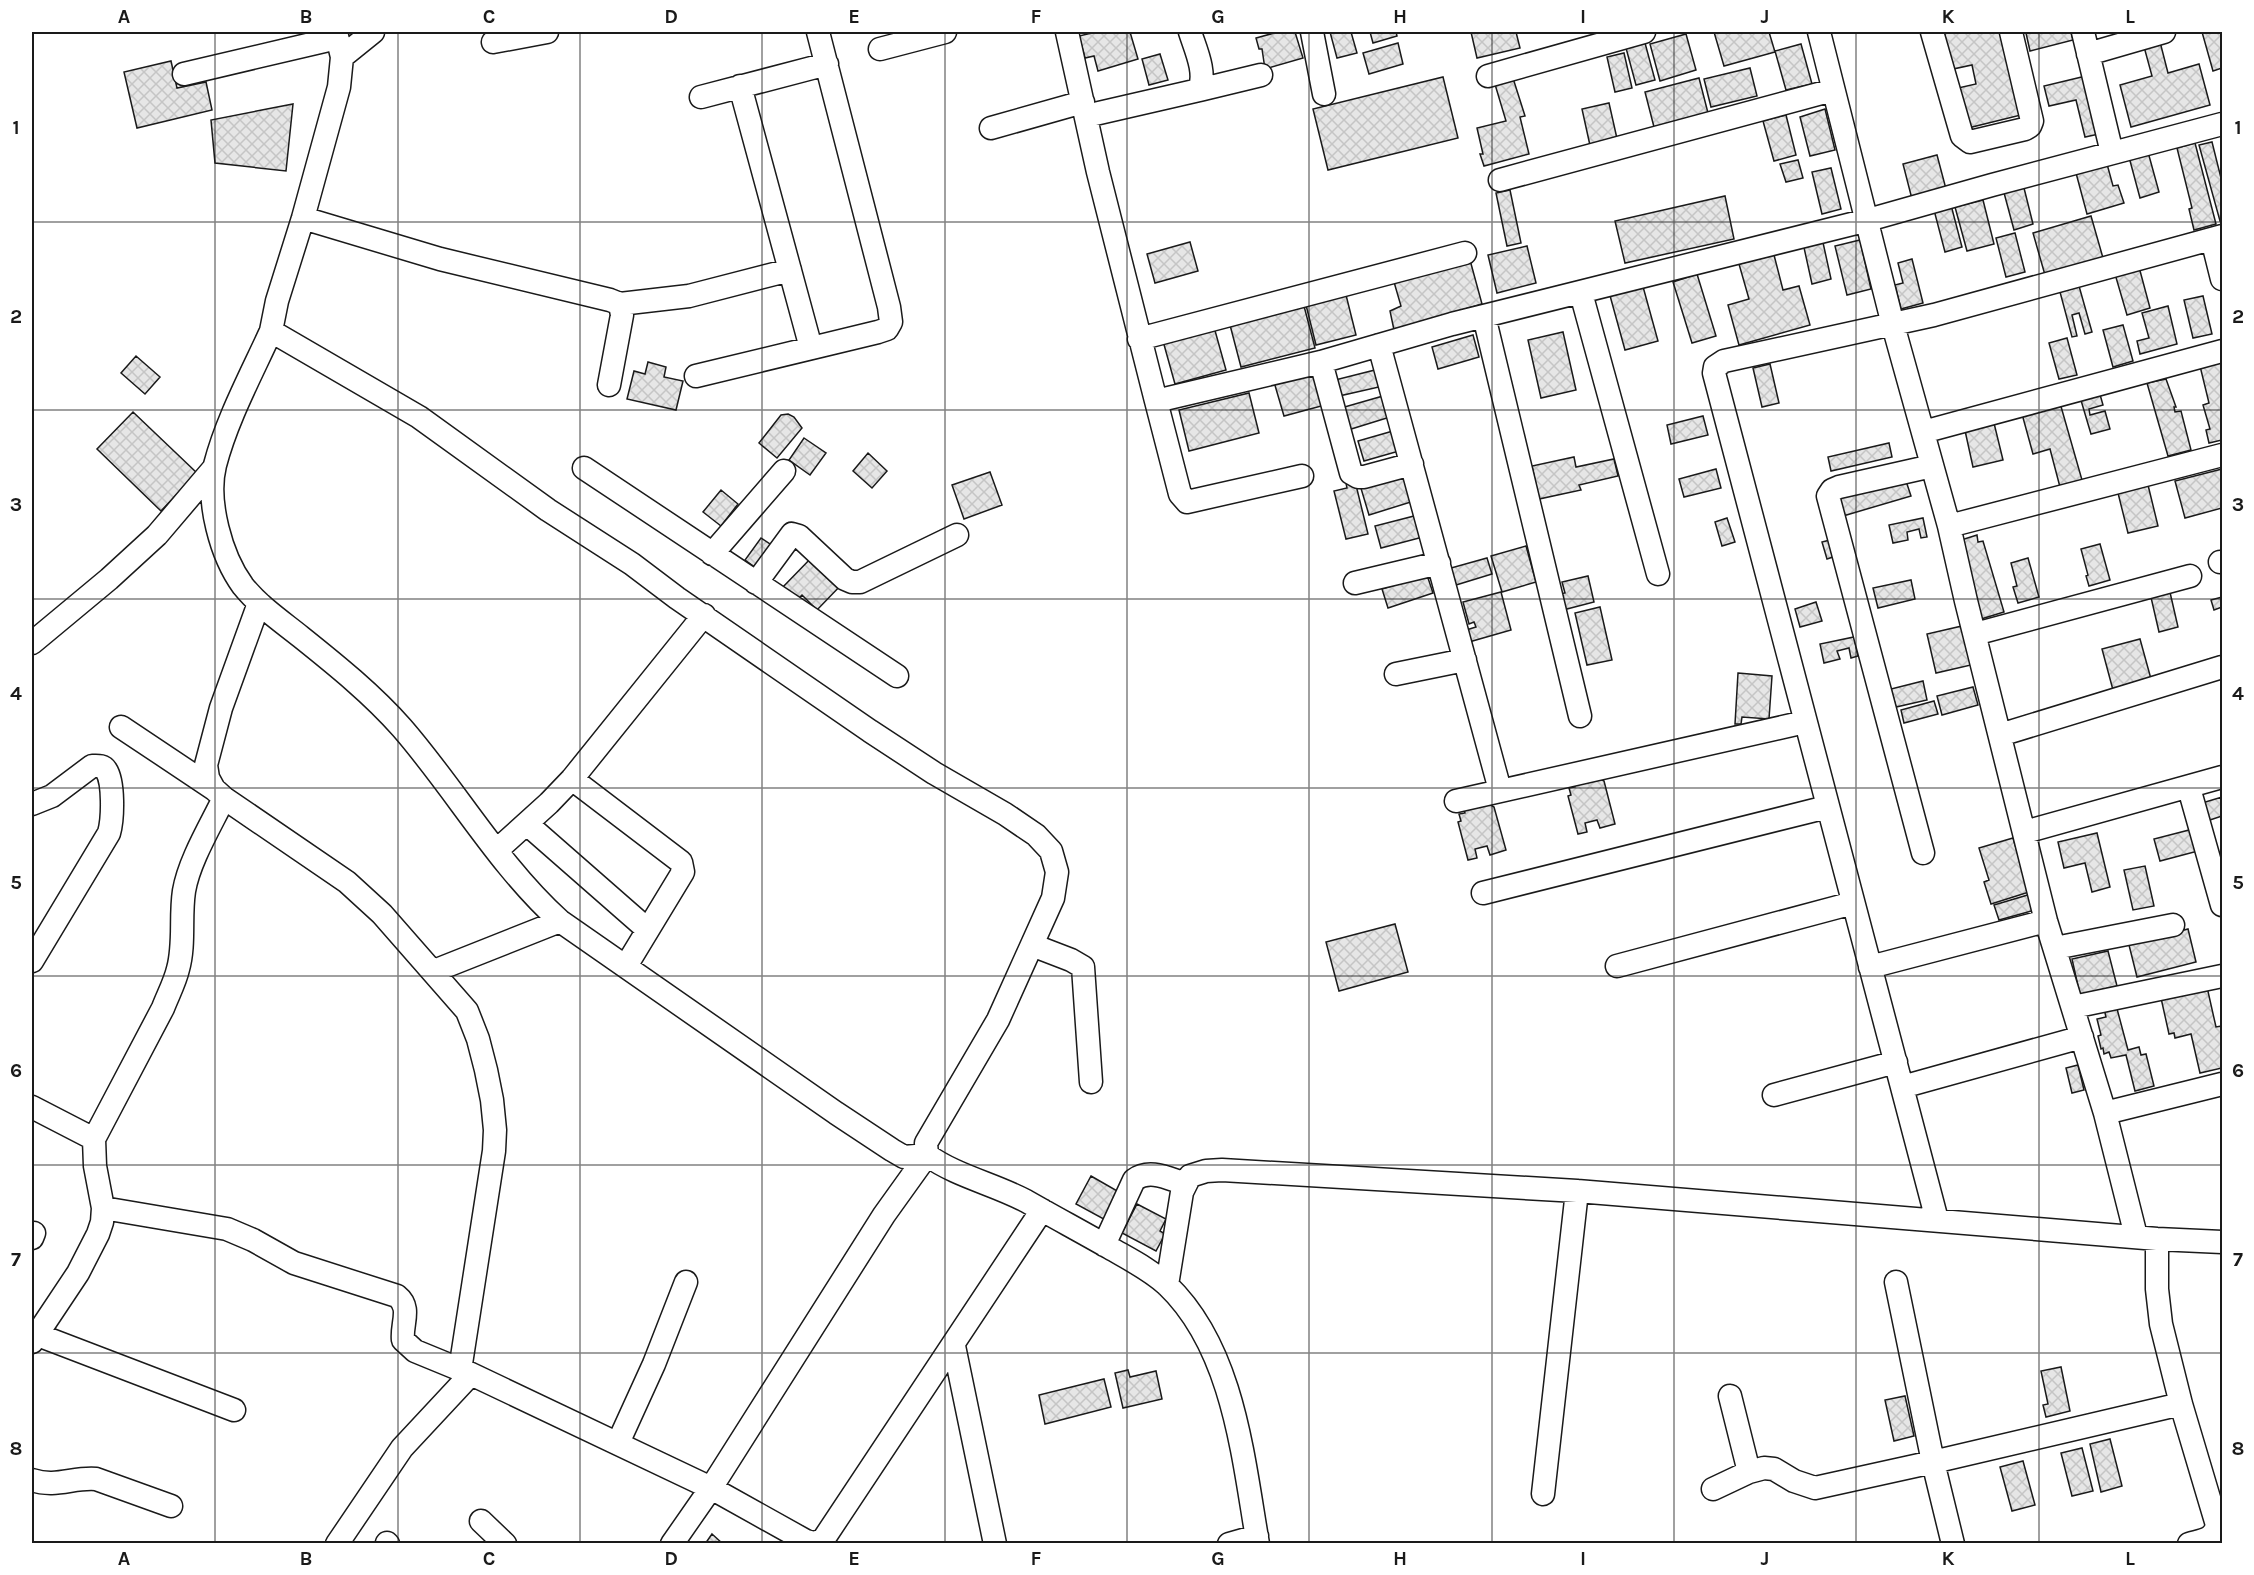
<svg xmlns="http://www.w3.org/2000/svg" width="2254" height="1575" font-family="Karla,sans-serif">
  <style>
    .building { fill: url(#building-cross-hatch); stroke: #1a1a1a; stroke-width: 1.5 }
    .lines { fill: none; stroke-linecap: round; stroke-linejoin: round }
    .minor-casing { stroke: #1a1a1a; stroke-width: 25 }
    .minor { stroke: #fff; stroke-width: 22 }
    .grid { fill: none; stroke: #1a1a1a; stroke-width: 1.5; stroke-opacity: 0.55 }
    .neatline { fill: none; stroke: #1a1a1a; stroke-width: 2 }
    .grid-label { font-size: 20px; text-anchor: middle; font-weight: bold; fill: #1a1a1a }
  </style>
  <defs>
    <pattern id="building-cross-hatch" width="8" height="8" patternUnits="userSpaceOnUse" patternTransform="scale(1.5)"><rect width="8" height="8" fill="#e6e6e6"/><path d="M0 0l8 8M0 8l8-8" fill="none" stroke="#c5c5c5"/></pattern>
  </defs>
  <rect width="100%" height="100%" fill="#fff"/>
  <!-- building -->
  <path class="building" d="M 1096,32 L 1130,32 L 1138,59 L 1098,71 L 1094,56 L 1085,58 L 1079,36 Z
    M 1278,32 L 1295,32 L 1303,58 L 1265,69 L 1262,49 L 1259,49 L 1256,38 Z
    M 1330,32 L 1351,32 L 1357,53 L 1337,58 Z
    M 1370,32 L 1396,32 L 1397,36 L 1373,43 Z
    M 1471,32 L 1516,32 L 1520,48 L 1477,58 Z
    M 1714,32 L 1769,32 L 1775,52 L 1724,66 Z
    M 1944,32 L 2005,32 L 2025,114 L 1968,128 L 1958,88 L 1976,84 L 1972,65 L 1953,69 Z
    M 2031,32 L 2071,32 L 2073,40 L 2030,51 L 2026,33 Z
    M 2202,32 L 2221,32 L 2222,68 L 2213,71 Z
    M 1686,34 L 1696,70 L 1660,81 L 1650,44 Z
    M 2159,38 L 2168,73 L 2199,64 L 2210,105 L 2131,127 L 2120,85 L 2152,76 L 2143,43 Z
    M 1398,43 L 1403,64 L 1369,74 L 1363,53 Z
    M 1645,43 L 1655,80 L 1636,85 L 1626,48 Z
    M 1801,44 L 1812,84 L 1786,90 L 1775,51 Z
    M 1624,53 L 1632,88 L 1615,92 L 1607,57 Z
    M 1160,54 L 1168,80 L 1149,85 L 1142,59 Z
    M 171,61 L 177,88 L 206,82 L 212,110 L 137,128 L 124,72 Z
    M 1750,68 L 1757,96 L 1711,107 L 1704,79 Z
    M 1512,75 L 1525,116 L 1520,117 L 1529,154 L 1484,166 L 1480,154 L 1483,154 L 1477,128 L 1506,121 L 1494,81 Z
    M 2086,76 L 2099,134 L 2085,137 L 2076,100 L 2049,106 L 2044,86 Z
    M 1443,77 L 1458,138 L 1328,170 L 1313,109 Z
    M 1699,78 L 1708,113 L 1654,127 L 1645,92 Z
    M 1609,103 L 1618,143 L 1591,150 L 1582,109 Z
    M 293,104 L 286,171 L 215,163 L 211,120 Z
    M 1825,109 L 1835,150 L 1810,156 L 1800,117 Z
    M 1786,115 L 1796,155 L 1774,161 L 1763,121 Z
    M 2212,142 L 2222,182 L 2222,220 L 2220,221 L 2199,145 Z
    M 2195,143 L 2216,224 L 2194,230 L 2189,209 L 2192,208 L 2177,148 Z
    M 2148,152 L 2159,192 L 2140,198 L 2129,157 Z
    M 1937,155 L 1946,189 L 1912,199 L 1903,164 Z
    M 1798,160 L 1803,178 L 1786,182 L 1780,164 Z
    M 2107,164 L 2113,186 L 2118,185 L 2124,203 L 2087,214 L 2076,173 Z
    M 1831,168 L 1841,209 L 1822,214 L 1812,172 Z
    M 2023,184 L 2033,224 L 2014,230 L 2003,189 Z
    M 1510,190 L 1521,243 L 1507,246 L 1496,193 Z
    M 1725,196 L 1734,239 L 1625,263 L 1615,221 Z
    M 1983,200 L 1994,244 L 1967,251 L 1955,207 Z
    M 1951,205 L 1962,247 L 1945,252 L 1934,210 Z
    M 2091,216 L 2103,258 L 2045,275 L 2033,233 Z
    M 2015,233 L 2025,272 L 2006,277 L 1996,238 Z
    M 1822,238 L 1831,279 L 1812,284 L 1803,243 Z
    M 1860,240 L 1871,289 L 1847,295 L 1835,246 Z
    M 1190,242 L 1198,271 L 1155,283 L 1147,254 Z
    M 1527,246 L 1536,283 L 1497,293 L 1488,255 Z
    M 1774,255 L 1783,290 L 1799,286 L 1810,325 L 1739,345 L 1728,305 L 1749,299 L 1739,264 Z
    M 1912,259 L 1923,303 L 1901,309 L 1895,285 L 1903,283 L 1898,263 Z
    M 1470,260 L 1482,304 L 1394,330 L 1390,311 L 1401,306 L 1394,282 Z
    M 2139,267 L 2150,308 L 2127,315 L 2115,274 Z
    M 1697,274 L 1716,336 L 1692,343 L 1673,282 Z
    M 1642,283 L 1658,341 L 1625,350 L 1609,292 Z
    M 2079,286 L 2092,332 L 2085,334 L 2079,313 L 2072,315 L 2077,336 L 2072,337 L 2060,292 Z
    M 1346,295 L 1356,335 L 1316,345 L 1306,305 Z
    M 2203,296 L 2212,334 L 2193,338 L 2184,300 Z
    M 1304,306 L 1315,348 L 1241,367 L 1230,325 Z
    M 2168,306 L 2177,344 L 2140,354 L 2137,341 L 2149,338 L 2142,313 Z
    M 2123,325 L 2133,361 L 2113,367 L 2103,330 Z
    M 1214,327 L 1226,370 L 1175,384 L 1163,341 Z
    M 1563,332 L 1576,390 L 1541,398 L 1528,340 Z
    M 1473,335 L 1479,357 L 1438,369 L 1432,347 Z
    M 2067,338 L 2077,375 L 2059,379 L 2049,343 Z
    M 136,356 L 160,377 L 145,394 L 121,373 Z
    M 2220,360 L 2222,368 L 2222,440 L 2209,443 L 2206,430 L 2210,429 L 2203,405 L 2209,403 L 2200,366 Z
    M 648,362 L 666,367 L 664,377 L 683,381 L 676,410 L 627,399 L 634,371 L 645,374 Z
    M 1770,364 L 1779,403 L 1762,407 L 1753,368 Z
    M 1315,370 L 1325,405 L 1284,416 L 1274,382 Z
    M 1375,370 L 1379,387 L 1339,396 L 1335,380 Z
    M 2166,379 L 2176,407 L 2174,407 L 2175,412 L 2181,411 L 2191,450 L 2168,456 L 2147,383 Z
    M 2099,391 L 2103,405 L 2089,409 L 2090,415 L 2105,411 L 2110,429 L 2091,434 L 2080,397 Z
    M 1249,393 L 1259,433 L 1189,451 L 1179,410 Z
    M 1383,396 L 1390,417 L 1348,430 L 1341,408 Z
    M 2060,403 L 2082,480 L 2060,487 L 2050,449 L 2033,454 L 2022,414 Z
    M 133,412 L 197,473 L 161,511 L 97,449 Z
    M 788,414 L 794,417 L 802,428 L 777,458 L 759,443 L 781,415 Z
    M 1703,416 L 1708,435 L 1671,444 L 1667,425 Z
    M 1993,419 L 2003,460 L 1973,467 L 1964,426 Z
    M 1393,431 L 1399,451 L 1364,461 L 1358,441 Z
    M 804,438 L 826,453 L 810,475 L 789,460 Z
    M 1889,443 L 1892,457 L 1831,471 L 1828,457 Z
    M 868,453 L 887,471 L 872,488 L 853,471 Z
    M 1574,457 L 1576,467 L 1614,459 L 1618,476 L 1579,485 L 1581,490 L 1539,499 L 1532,466 Z
    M 1716,469 L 1721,488 L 1684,497 L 1679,479 Z
    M 2222,469 L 2222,508 L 2185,518 L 2175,481 Z
    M 1405,471 L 1414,501 L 1369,515 L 1360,485 Z
    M 990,472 L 1002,505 L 964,519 L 952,485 Z
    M 1355,481 L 1368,534 L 1346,539 L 1334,491 L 1347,488 L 1346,483 Z
    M 1906,481 L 1911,496 L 1843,516 L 1837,495 Z
    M 2148,485 L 2158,526 L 2128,533 L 2118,493 Z
    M 721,490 L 738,504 L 721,526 L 703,512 Z
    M 1418,515 L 1423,537 L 1381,548 L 1375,526 Z
    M 1727,518 L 1735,542 L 1722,546 L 1715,522 Z
    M 1923,518 L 1927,537 L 1921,538 L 1919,529 L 1907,532 L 1908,540 L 1893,543 L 1889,525 Z
    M 1977,535 L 1978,542 L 1983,541 L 2004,612 L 1981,619 L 1958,541 Z
    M 761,538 L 773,546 L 756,568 L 745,560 Z
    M 1834,539 L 1839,555 L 1827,559 L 1822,542 Z
    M 2100,544 L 2110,580 L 2089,586 L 2086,576 L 2088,575 L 2081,549 Z
    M 1526,546 L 1536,582 L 1502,592 L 1491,556 Z
    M 814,555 L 843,583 L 817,610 L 802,595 L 796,601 L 782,588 Z
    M 1487,558 L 1492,574 L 1456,585 L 1451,568 Z
    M 2028,558 L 2039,597 L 2018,603 L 2013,587 L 2017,586 L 2011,563 Z
    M 1427,575 L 1433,593 L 1388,608 L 1382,589 Z
    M 1588,576 L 1594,602 L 1563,610 L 1559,594 L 1565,593 L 1562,582 Z
    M 1911,580 L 1915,599 L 1878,608 L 1873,588 Z
    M 2169,588 L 2178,627 L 2159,632 L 2150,593 Z
    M 1501,592 L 1511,630 L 1469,642 L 1466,630 L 1476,627 L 1474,622 L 1469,624 L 1463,602 Z
    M 2222,597 L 2222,607 L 2214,610 L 2211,600 Z
    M 1816,602 L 1822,621 L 1800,627 L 1795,609 Z
    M 1600,607 L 1612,660 L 1587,665 L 1575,613 Z
    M 1962,626 L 1971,665 L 1936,673 L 1927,634 Z
    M 1854,637 L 1858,656 L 1851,658 L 1849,648 L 1837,651 L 1840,659 L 1824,663 L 1820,644 Z
    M 2140,639 L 2151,679 L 2113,690 L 2102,649 Z
    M 1738,673 L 1772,676 L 1769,719 L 1742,717 L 1741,724 L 1735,724 Z
    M 1923,681 L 1927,700 L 1896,707 L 1891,689 Z
    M 1973,687 L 1978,705 L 1942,715 L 1937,696 Z
    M 1934,701 L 1938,714 L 1904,723 L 1901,710 Z
    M 1595,776 L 1604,781 L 1615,824 L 1600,828 L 1597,820 L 1585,823 L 1587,832 L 1578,834 L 1568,796 L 1571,795 L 1569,788 L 1575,787 L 1573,780 Z
    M 2222,797 L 2222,816 L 2207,821 L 2202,803 Z
    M 1486,802 L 1494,807 L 1506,850 L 1490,855 L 1487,846 L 1475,849 L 1477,858 L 1468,860 L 1458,822 L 1461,821 L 1459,814 L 1465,813 L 1463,806 Z
    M 2193,829 L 2198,851 L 2160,861 L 2154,839 Z
    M 2097,833 L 2110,887 L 2092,892 L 2085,863 L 2064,868 L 2058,842 Z
    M 2013,838 L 2029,892 L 1991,904 L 1984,882 L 1989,880 L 1979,848 Z
    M 2145,866 L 2154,906 L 2133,910 L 2124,870 Z
    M 2031,894 L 2035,910 L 1999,920 L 1994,905 Z
    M 1395,924 L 1408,972 L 1339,991 L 1326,942 Z
    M 2188,929 L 2196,962 L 2137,977 L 2129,945 Z
    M 2108,951 L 2117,986 L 2080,995 L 2072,959 Z
    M 2207,987 L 2216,1027 L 2222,1026 L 2222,1068 L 2200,1073 L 2191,1034 L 2175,1038 L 2174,1033 L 2169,1034 L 2161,998 Z
    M 2116,1005 L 2128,1050 L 2139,1047 L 2141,1055 L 2146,1054 L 2154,1086 L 2135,1091 L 2126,1055 L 2111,1058 L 2109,1052 L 2104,1054 L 2103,1048 L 2101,1049 L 2098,1036 L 2101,1035 L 2097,1019 L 2106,1017 L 2104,1009 Z
    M 2078,1065 L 2084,1090 L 2072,1093 L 2066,1068 Z
    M 1091,1176 L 1126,1196 L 1111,1223 L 1076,1204 Z
    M 1137,1204 L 1166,1219 L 1160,1231 L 1165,1234 L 1156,1251 L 1122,1233 Z
    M 2061,1367 L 2070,1411 L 2046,1417 L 2043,1405 L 2048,1404 L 2041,1371 Z
    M 1128,1370 L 1130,1377 L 1156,1371 L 1162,1399 L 1123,1408 L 1115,1373 Z
    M 1104,1379 L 1111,1407 L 1045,1424 L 1039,1395 Z
    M 1905,1396 L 1914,1436 L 1894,1441 L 1885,1400 Z
    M 2110,1439 L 2122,1486 L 2101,1492 L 2090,1444 Z
    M 2082,1448 L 2093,1491 L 2072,1496 L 2061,1453 Z
    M 2023,1461 L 2035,1505 L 2012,1511 L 2000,1467 Z
    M 712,1534 L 723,1544 L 705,1544 Z"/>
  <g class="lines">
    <defs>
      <path id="minor" d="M 1067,32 L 1098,172 L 1156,401 L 1321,362 L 1452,324 L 1868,220 L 1992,185 L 2222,124
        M 1312,32 L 1324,94
        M 1819,32 L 1893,325 L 1949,526
        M 1932,32 L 1962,136 L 1970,142 L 2025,129 L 2030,126 L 2032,121 L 2011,32
        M 2083,32 L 2112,153
        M 493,42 L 547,32
        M 880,49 L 945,32
        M 2088,54 L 2164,32
        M 342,57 L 373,32
        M 184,74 L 337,38
        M 1488,76 L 1644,32
        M 740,86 L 811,348
        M 1199,90 L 1261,75
        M 701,97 L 827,64
        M 1086,116 L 1199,90 C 1207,73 1195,48 1190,32
        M 991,128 L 1083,102
        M 1500,180 L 1833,90
        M 303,218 L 440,259 L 610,300 L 620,304 L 622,315 L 609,385
        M 2212,239 L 2222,279
        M 1581,293 L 1658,574
        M 620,304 L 689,296 L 790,270
        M 1484,316 L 1580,716
        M 271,331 C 251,375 227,419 215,465 C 206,501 221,556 243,586 C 259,606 281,621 301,637 C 336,665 372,694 402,728 C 456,790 498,865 560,921 L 836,1113 L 892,1150 L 904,1157 L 927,1155 C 956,1176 994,1184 1026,1201 C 1054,1217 1082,1232 1110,1248 C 1129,1259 1151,1270 1167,1285 C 1234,1349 1243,1458 1258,1544
        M 1139,339 L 1465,253
        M 1379,345 L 1500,790
        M 1321,362 L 1351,473 L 1358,477 L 1364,477 L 1412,464
        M 696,376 L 878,332 L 887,329 L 891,322 L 889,307 L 818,32
        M 1156,401 L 1180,494 L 1187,502 L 1302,476
        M 1923,432 L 2222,351
        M 584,468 L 897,676
        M 712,554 L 784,471
        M 2220,562 L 2222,562
        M 756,583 L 792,534 L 799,536 L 845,579 L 852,582 L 860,582 L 957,535
        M 1355,583 L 1439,563
        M 259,603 L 221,708 L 206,765 L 208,778 L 214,789 L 224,798 L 347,882 L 382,914 L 467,1011 L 478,1039 L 486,1070 L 492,1100 L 495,1130 L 494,1151 L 460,1370
        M 1975,634 L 2190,576
        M 32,643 L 109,579 L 157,535 L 214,468
        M 1396,674 L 1465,660
        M 121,727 L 214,789
        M 2000,735 L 2222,667
        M 572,779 L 681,862 L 683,872 L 626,966
        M 2189,788 L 2222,905
        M 1456,801 L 1805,722
        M 32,804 L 52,796 L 92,766 C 97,766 103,765 106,770 C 114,782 113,819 109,833 L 32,961
        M 527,824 L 648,930
        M 2025,832 L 2222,777
        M 497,850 L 549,803 L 572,779 L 704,615
        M 1923,853 L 1828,496 L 1832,490 L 1839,487 L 1932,466
        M 1483,893 L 1827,807
        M 1032,945 L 1071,960 L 1083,967 L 1091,1082
        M 2055,948 L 2173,925
        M 1617,966 L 1853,903
        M 1870,967 L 2046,921
        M 434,971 L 560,921
        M 2073,1007 L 2222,976
        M 1902,1087 L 2082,1037
        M 1774,1095 L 1896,1062
        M 32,1107 L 94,1139
        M 2105,1113 L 2222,1084
        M 103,1208 L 227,1229 L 253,1240 L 294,1263 L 397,1296 C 412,1308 401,1324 403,1340 L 415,1351 L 471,1374 L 711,1488 L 884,1215 L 927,1155 L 926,1143 L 998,1020 L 1053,898 L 1057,872 L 1051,851 L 1036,835 L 1005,814 L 934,773 L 870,731 L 677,598 L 632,564 L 548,510 L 419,417 L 271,331 L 277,301 L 303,218 L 339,87 L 342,57 L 336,32
        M 1937,1220 L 1714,373 L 1715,367 L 1724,361 L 1934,315 L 2222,236
        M 2136,1236 L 2105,1113 L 2046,921 L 1966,601 L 1949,526 L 2222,455
        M 32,1238 L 34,1233
        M 2157,1239 L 2157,1289 L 2161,1324 L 2181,1404 L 2217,1525 C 2214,1540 2202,1540 2189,1544
        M 1104,1245 L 1134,1180 C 1150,1168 1169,1179 1186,1184
        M 1167,1285 L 1182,1192 L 1190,1176 L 1206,1171 L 1222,1170 L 1577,1191 L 2157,1239 L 2222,1242
        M 38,1335 L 234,1410
        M 32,1342 L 78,1273 L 98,1234 L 102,1222 L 103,1208 L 95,1166 L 94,1139 L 163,1008 C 168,995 175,982 178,969 C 185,944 180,917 184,891 C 189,861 211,825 224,798
        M 954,1346 L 995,1544
        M 1730,1396 L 1749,1472
        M 618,1443 L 654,1364 L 686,1282
        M 32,1480 C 56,1488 73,1477 96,1479 L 171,1506
        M 1713,1489 L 1749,1472 L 1764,1468 L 1774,1469 L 1794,1481 L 1815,1488 L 1933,1462 L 1896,1282
        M 1543,1494 L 1577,1191
        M 481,1521 L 505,1544
        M 387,1543 L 388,1544
        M 337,1544 L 402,1448 L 471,1374
        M 672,1544 L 711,1488 L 806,1541 L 814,1543 L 823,1540 L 1042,1210
        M 1229,1544 L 1257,1536
        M 1953,1544 L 1933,1462 L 2181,1404"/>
    </defs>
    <!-- minor casing -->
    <use href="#minor" class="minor-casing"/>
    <!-- minor -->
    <use href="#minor" class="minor"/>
  </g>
  <!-- grid -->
  <path class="grid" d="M 215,32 L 215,1544M 398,32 L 398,1544M 580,32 L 580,1544M 762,32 L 762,1544M 945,32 L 945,1544M 1127,32 L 1127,1544M 1309,32 L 1309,1544M 1492,32 L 1492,1544M 1674,32 L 1674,1544M 1856,32 L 1856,1544M 2039,32 L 2039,1544M 32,222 L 2222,222M 32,410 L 2222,410M 32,599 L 2222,599M 32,788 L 2222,788M 32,976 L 2222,976M 32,1165 L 2222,1165M 32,1353 L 2222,1353"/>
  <!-- border -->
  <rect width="2254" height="1575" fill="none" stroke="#ffffff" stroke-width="66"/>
  <rect x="33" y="33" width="2188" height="1509" class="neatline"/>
  <g class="grid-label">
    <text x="124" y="23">A</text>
    <text x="306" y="23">B</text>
    <text x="489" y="23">C</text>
    <text x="671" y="23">D</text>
    <text x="854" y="23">E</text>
    <text x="1036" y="23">F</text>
    <text x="1218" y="23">G</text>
    <text x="1400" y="23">H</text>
    <text x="1583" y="23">I</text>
    <text x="1765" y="23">J</text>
    <text x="1948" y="23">K</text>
    <text x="2130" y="23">L</text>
    <text x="16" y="134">1</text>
    <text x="2238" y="134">1</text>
    <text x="16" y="323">2</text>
    <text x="2238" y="323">2</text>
    <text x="16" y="511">3</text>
    <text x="2238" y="511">3</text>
    <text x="16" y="700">4</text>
    <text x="2238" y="700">4</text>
    <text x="16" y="889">5</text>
    <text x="2238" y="889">5</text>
    <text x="16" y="1077">6</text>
    <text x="2238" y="1077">6</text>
    <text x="16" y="1266">7</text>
    <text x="2238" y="1266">7</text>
    <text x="16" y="1455">8</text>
    <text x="2238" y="1455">8</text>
    <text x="124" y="1565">A</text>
    <text x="306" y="1565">B</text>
    <text x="489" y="1565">C</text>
    <text x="671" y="1565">D</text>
    <text x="854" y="1565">E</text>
    <text x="1036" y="1565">F</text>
    <text x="1218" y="1565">G</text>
    <text x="1400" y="1565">H</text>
    <text x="1583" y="1565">I</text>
    <text x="1765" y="1565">J</text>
    <text x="1948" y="1565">K</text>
    <text x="2130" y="1565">L</text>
  </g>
</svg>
